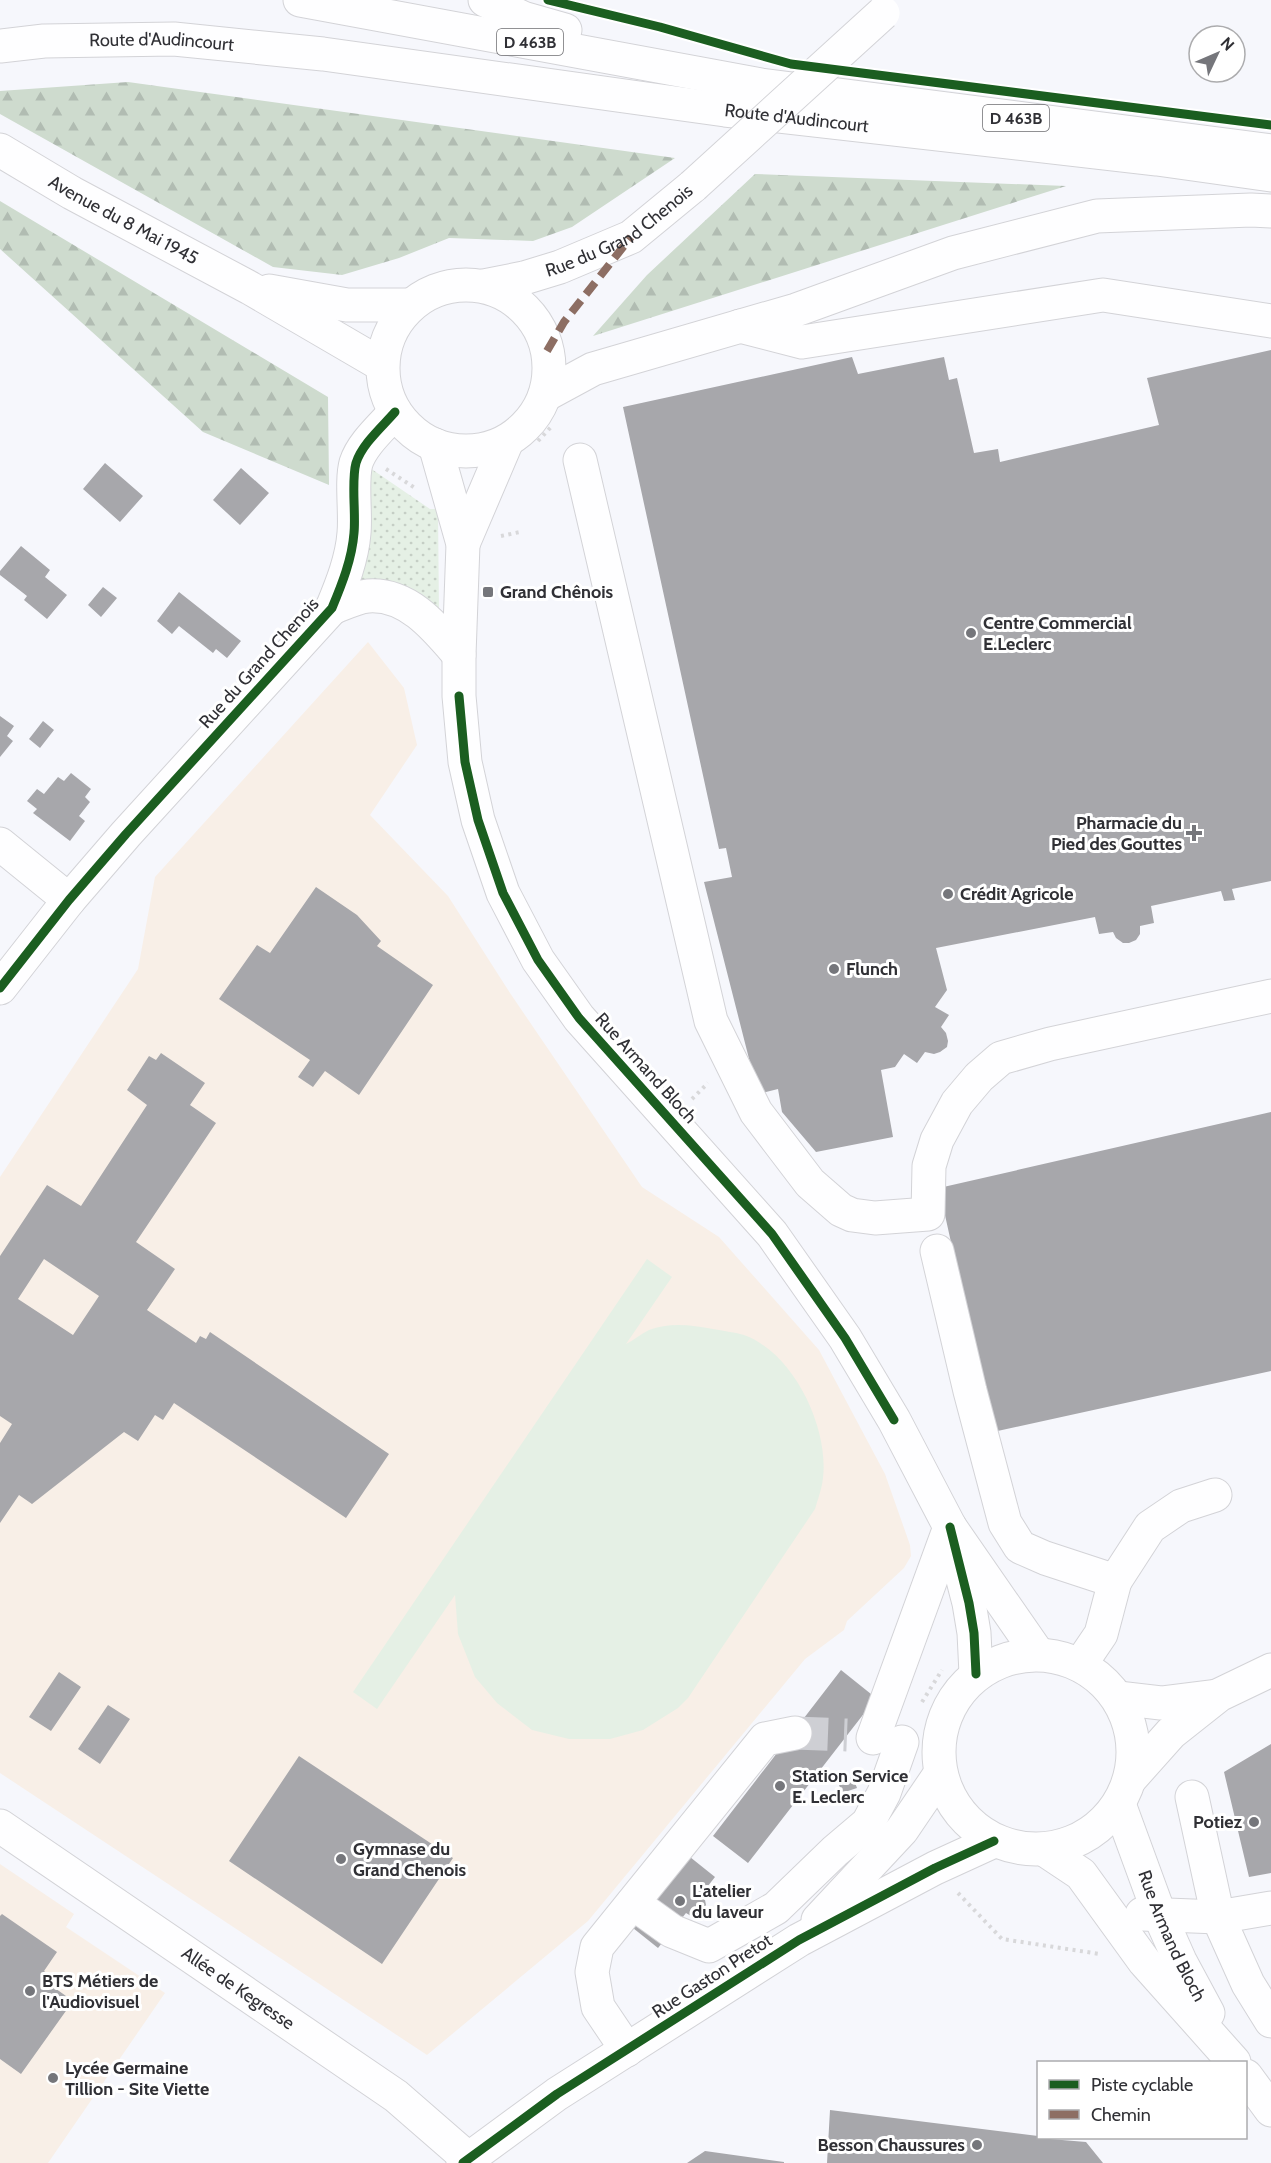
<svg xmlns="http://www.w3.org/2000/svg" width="1271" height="2163" font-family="Cabin,sans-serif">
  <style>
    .education { fill: #f8efe7 }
    .grass { fill: url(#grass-dots) }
    .forest { fill: url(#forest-firs) }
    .garden { fill: #e5f0e5 }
    .building { fill: #a7a7ab; fill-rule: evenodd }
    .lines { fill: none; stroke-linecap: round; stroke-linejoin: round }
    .minor-tunnel { stroke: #cecfd4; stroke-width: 33; stroke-dasharray: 33 16; stroke-linecap: butt }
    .minor-casing { stroke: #d3d3d7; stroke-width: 35 }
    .major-casing { stroke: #d3d3d7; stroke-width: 35 }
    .path { stroke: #d8d8da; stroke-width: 4; stroke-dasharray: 3 4.5; stroke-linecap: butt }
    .minor { stroke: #fefeff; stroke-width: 33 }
    .major { stroke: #fefeff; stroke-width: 33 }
    .minor-bridge-casing { stroke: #d3d3d7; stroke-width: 35; stroke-linecap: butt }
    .minor-bridge { stroke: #fefeff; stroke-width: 33 }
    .quiet { stroke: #8d6e63; stroke-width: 8; stroke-dasharray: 15 8; stroke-linecap: butt }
    .cycleway-casing { stroke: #fff; stroke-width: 13 }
    .cycleway { stroke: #1b5e20; stroke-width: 9 }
    .poi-dot { fill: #75767b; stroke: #fff; stroke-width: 2 }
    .labels { text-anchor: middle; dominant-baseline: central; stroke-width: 6; stroke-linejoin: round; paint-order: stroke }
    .shield { fill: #fff; stroke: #6e6e72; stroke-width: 1.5 }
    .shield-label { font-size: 16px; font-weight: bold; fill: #303035 }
    .street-label { font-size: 18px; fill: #303035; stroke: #fff }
    .poi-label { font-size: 18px; font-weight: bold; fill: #303035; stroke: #fff; text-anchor: start }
  </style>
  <defs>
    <pattern id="grass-dots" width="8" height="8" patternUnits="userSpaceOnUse" patternTransform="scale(1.5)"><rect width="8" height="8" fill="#e5f0e5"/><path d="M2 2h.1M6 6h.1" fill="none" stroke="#c5cec5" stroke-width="1.8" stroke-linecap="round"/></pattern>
    <pattern id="forest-firs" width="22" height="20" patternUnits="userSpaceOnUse" patternTransform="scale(1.5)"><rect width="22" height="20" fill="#cedbce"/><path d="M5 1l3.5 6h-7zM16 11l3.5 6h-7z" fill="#b1bcb2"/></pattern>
  </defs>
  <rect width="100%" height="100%" fill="#f6f7fc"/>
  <!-- education -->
  <path class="education" d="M 368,642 L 404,688 L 417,745 L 370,815 L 448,896 L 510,993 L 642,1187 L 719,1237 L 819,1350 L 885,1474 L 910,1545 L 911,1556 L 904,1568 L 847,1621 L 844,1630 L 805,1659 L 588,1921 L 427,2055 L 0,1773 L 0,1177 L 138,969 L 155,877 Z
    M 0,1864 L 74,1914 L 66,1927 L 165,1993 L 48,2163 L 0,2163 Z"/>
  <!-- grass -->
  <path class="grass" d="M 370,468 L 430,509 L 438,509 L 439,614 L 357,585 Z"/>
  <!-- forest -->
  <path class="forest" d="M 128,82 L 675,158 L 572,227 L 533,241 L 449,238 L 399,258 L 342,275 L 273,267 L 0,114 L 0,91 Z
    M 755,174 L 1066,186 L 593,336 L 647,275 Z
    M 0,201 L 328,397 L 329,485 L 203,432 L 0,249 Z"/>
  <!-- garden -->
  <path class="garden" d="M 647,1259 L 672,1277 L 626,1344 C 634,1340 641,1334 649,1330 C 669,1322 692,1325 713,1329 C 723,1331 734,1332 744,1335 C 794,1353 829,1428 823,1478 C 822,1488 818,1499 815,1509 L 688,1698 L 678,1708 L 643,1730 L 610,1739 L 569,1739 L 532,1730 L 497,1703 L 475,1677 L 458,1634 L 455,1595 L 377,1709 L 353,1692 Z"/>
  <!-- building -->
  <path class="building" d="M 1271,350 L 1271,881 L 1232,889 L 1235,900 L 1224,901 L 1221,891 L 1151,906 L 1154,923 L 1140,926 L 1140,934 L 1136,940 L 1129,943 L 1123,943 L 1116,938 L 1113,932 L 1099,934 L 1095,917 L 936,948 L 947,990 L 935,1007 L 949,1015 L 941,1027 L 946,1033 L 948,1041 L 947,1047 L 940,1052 L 934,1054 L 925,1052 L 917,1063 L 904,1054 L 895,1067 L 881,1070 L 893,1137 L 816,1152 L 782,1112 L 778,1089 L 758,1094 L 704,882 L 732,877 L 726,848 L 719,849 L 623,407 L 852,357 L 858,374 L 944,357 L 949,380 L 957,378 L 974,453 L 998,449 L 1000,462 L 1159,425 L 1147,378 Z
    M 105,463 L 143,496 L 120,522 L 83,489 Z
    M 241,468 L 269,493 L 240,525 L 213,500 Z
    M 21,546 L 50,570 L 45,577 L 67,595 L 47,619 L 24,600 L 27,596 L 0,575 L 0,571 Z
    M 103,587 L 117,598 L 101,617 L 88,605 Z
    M 179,592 L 241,641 L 227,658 L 216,649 L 213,653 L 179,626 L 172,634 L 157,621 Z
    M 0,716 L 14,726 L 7,736 L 13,741 L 0,757 Z
    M 43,721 L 54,730 L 40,748 L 29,739 Z
    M 71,773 L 91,789 L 85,797 L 90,802 L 79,816 L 85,821 L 70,841 L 33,813 L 37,809 L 27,801 L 37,789 L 44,794 L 58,777 L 64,781 Z
    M 316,887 L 357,915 L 381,941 L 377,946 L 433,985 L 359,1095 L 325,1071 L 313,1087 L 298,1077 L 310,1060 L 219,999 L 257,945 L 270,953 Z
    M 161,1053 L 205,1083 L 190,1105 L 216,1123 L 136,1242 L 175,1269 L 147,1310 L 196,1343 L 200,1336 L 206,1339 L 210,1332 L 389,1454 L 346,1518 L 174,1403 L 163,1420 L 155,1415 L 138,1441 L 124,1432 L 32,1504 L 19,1495 L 0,1523 L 0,1443 L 12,1424 L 0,1416 L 0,1256 L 47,1185 L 81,1206 L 147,1105 L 127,1090 L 149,1056 L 156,1060 ZM 44,1259 L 99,1296 L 73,1335 L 18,1299 Z
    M 1271,1112 L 1271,1371 L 993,1432 L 939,1188 Z
    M 841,1670 L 876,1698 L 748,1863 L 713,1836 Z
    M 59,1672 L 81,1687 L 51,1731 L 29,1717 Z
    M 108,1705 L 130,1719 L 100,1764 L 78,1749 Z
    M 1271,1744 L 1271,1873 L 1249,1877 L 1224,1772 Z
    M 299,1756 L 453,1858 L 382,1964 L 229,1861 Z
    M 853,1777 L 857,1788 L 842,1793 L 838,1782 Z
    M 690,1857 L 715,1877 L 700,1896 L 705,1900 L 706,1905 L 697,1916 L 691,1916 L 686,1913 L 658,1948 L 633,1928 Z
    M 2,1914 L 57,1952 L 44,1971 L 50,1976 L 45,1981 L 73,2001 L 21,2074 L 0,2059 L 0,1916 Z
    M 830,2110 L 1038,2136 L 1038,2138 L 1086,2142 L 1103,2163 L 827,2163 Z
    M 705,2151 L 784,2162 L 784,2163 L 687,2163 Z"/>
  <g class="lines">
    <!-- minor-tunnel -->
    <path class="minor-tunnel" d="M 795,1733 L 847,1735"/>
    <defs>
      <g id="minor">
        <path id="s1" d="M 0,150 L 72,193 L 250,288 L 382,365"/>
        <circle cx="466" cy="368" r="83"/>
        <path id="s2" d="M 484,286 L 524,278 L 560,267 L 631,237 L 693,186"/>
        <path d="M 269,291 L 347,305 L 410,305"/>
        <path d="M 740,326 L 802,342 L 1103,295 L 1271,321"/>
        <path d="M 435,445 L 463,544 L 459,655 L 459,696 L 465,762 L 478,820 L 503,893 L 538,960 L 579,1018 L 772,1234 L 845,1338 L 894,1420 L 950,1527 L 1038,1654"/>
        <path d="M 580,460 L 711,1021 L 756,1112 L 810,1183 L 841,1210 L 852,1215 L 875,1218 L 928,1214 L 929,1166 L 937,1140 L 957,1103 L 979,1077 L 1001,1058 L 1050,1044 L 1271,996"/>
        <path d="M 463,544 L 507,441"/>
        <path d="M 332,608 C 343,604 356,597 368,596 C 408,593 436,628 459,655"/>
        <path d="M 0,844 L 69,900"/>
        <path d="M 0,988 L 69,900 L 126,834 L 332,608 C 342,584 352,559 354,533 C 356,513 351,481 356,463 C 362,444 382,427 395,412"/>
        <path d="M 937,1251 L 970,1391 L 1005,1523 L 1020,1547 L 1045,1558 L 1115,1581 L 1150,1527 L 1181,1506 L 1215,1495"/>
        <path d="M 955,1549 L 969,1603 L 974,1633 L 976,1674"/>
        <circle cx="1036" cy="1752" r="97"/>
        <path d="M 1080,1665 L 1101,1634 L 1115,1581"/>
        <path d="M 1118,1698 L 1161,1703 L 1217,1696"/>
        <path d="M 873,1738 L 950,1527"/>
        <path d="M 1130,1779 L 1171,1733 L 1219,1695 L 1271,1670"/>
        <path d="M 1192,1797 L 1218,1917 L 1248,1984 L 1271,2021"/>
        <path id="s3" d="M 1119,1804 L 1160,1916 L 1180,1961 L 1208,2013"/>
        <path id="s4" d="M 0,1826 L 396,2096 L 473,2163"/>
        <path d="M 1045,1850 L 1081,1874 L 1144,1961 L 1234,2062"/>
        <path d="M 633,1903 L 672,1931 L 709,1946 L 776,1908 L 835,1851 L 868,1823 L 884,1793 L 902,1742"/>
        <path d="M 1142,1914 L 1218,1917 L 1271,1908"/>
        <path d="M 818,1920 L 902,1830 L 940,1774"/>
        <path d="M 627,2050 L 598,2007 L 592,1972 L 597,1947 L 765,1739 L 795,1733"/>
        <path d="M 1246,2076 L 1271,2110"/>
        <path d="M 463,2163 L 557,2094 L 799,1940 L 935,1868 L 994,1841"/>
      </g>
      <g id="major">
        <path d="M 300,0 L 761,85 L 1271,151"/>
        <path d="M 485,0 L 523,18 L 565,30"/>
        <path id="s5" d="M 0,46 L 44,41 L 174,39 L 323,54 L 725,110 L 1157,159 L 1271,175"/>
        <path d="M 545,395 L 593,369 L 796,310 L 953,253 L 1097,216 L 1251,210 L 1271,211"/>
      </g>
    </defs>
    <!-- minor casing -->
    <use href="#minor" class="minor-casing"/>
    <!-- major casing -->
    <use href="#major" class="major-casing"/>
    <!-- path -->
    <path class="path" d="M 538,441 L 551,427
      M 386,469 L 415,488
      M 501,536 L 520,532
      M 692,1099 L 708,1083
      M 922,1702 L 942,1670
      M 958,1893 L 1002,1939 L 1100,1954"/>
    <!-- minor -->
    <use href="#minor" class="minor"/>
    <!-- major -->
    <use href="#major" class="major"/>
    <defs>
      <path id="minor-bridge" d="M 693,186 L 883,13"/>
    </defs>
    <!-- minor-bridge casing -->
    <use href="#minor-bridge" class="minor-bridge-casing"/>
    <!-- minor-bridge -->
    <use href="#minor-bridge" class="minor-bridge"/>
    <!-- quiet -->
    <path class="quiet" d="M 547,351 L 564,322 L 631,237"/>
    <defs>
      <path id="cycleway" d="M 548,0 L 660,27 L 791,64 L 1271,125
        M 459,696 L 465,762 L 478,820 L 503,893 L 538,960 L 579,1018 L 772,1234 L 845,1338 L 894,1420
        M 0,988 L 69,900 L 126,834 L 332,608 C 342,584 352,559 354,533 C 356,513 351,481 356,463 C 362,444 382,427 395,412
        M 950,1527 L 969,1603 L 974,1633 L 976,1674
        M 463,2163 L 557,2094 L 799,1940 L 935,1868 L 994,1841"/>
    </defs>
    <!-- cycleway casing -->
    <use href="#cycleway" class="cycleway-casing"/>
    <!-- cycleway -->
    <use href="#cycleway" class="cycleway"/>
  </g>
  <!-- markers -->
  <g class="poi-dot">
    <rect x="482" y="586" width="12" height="12" rx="3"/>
    <circle cx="971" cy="633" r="6"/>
    <path d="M1191 824h6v6h6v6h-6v6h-6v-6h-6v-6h6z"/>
    <circle cx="948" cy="894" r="6"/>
    <circle cx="834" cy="969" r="6"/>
    <circle cx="780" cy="1786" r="6"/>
    <circle cx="1254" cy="1822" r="6"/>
    <circle cx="341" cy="1859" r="6"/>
    <circle cx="680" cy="1901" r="6"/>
    <circle cx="30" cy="1991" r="6"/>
    <circle cx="53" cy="2078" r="6"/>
    <circle cx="977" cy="2145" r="6"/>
  </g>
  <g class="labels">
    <!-- shield labels -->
    <g class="shield">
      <rect x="497" y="29" width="66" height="26" rx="4.5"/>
      <rect x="983" y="105" width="66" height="26" rx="4.5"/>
    </g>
    <g class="shield-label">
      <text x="530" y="42">D 463B</text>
      <text x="1016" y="118">D 463B</text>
    </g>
    <!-- street labels -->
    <g class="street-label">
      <text stroke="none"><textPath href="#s5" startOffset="162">Route d'Audincourt</textPath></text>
      <text stroke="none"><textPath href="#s5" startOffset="802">Route d'Audincourt</textPath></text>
      <text stroke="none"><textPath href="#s1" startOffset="142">Avenue du 8 Mai 1945</textPath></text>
      <text stroke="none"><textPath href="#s2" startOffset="148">Rue du Grand Chenois</textPath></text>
      <text transform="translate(259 663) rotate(-48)">Rue du Grand Chenois</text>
      <text transform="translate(646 1068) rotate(48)">Rue Armand Bloch</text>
      <text stroke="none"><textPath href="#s3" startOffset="142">Rue Armand Bloch</textPath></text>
      <text transform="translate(712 1976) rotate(-33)">Rue Gaston Pretot</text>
      <text stroke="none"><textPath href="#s4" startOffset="288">Allée de Kegresse</textPath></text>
    </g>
    <!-- poi labels -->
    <g class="poi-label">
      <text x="500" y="592">Grand Chênois</text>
      <text x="983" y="623">Centre Commercial<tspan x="983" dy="21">E.Leclerc</tspan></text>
      <text x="1182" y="823" text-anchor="end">Pharmacie du<tspan x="1182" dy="21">Pied des Gouttes</tspan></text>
      <text x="960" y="894">Crédit Agricole</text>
      <text x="846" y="969">Flunch</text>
      <text x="792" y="1776">Station Service<tspan x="792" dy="21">E. Leclerc</tspan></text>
      <text x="1242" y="1822" text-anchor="end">Potiez</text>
      <text x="353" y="1849">Gymnase du<tspan x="353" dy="21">Grand Chenois</tspan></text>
      <text x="692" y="1891">L'atelier<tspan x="692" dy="21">du laveur</tspan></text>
      <text x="42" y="1981">BTS Métiers de<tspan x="42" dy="21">l'Audiovisuel</tspan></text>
      <text x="65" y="2068">Lycée Germaine<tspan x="65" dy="21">Tillion - Site Viette</tspan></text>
      <text x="965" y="2145" text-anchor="end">Besson Chaussures</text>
    </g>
  </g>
  <!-- legend -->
  <rect x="1037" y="2061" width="210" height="78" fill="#ffffff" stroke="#acacae" stroke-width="1.5"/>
  <rect x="1049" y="2080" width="30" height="9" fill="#1b5e20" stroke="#acacae" stroke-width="1.5"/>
  <text x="1091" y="2091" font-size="18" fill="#303035">Piste cyclable</text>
  <rect x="1049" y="2110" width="30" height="9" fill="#8d6e63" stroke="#acacae" stroke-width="1.5"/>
  <text x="1091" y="2121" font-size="18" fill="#303035">Chemin</text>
  <!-- north arrow -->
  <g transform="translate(1217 54) rotate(46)"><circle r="28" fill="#ffffff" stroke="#acacae" stroke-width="1.5"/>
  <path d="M0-4.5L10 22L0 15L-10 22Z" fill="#75767b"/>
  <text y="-9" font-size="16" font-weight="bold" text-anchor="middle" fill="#303035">N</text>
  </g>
</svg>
